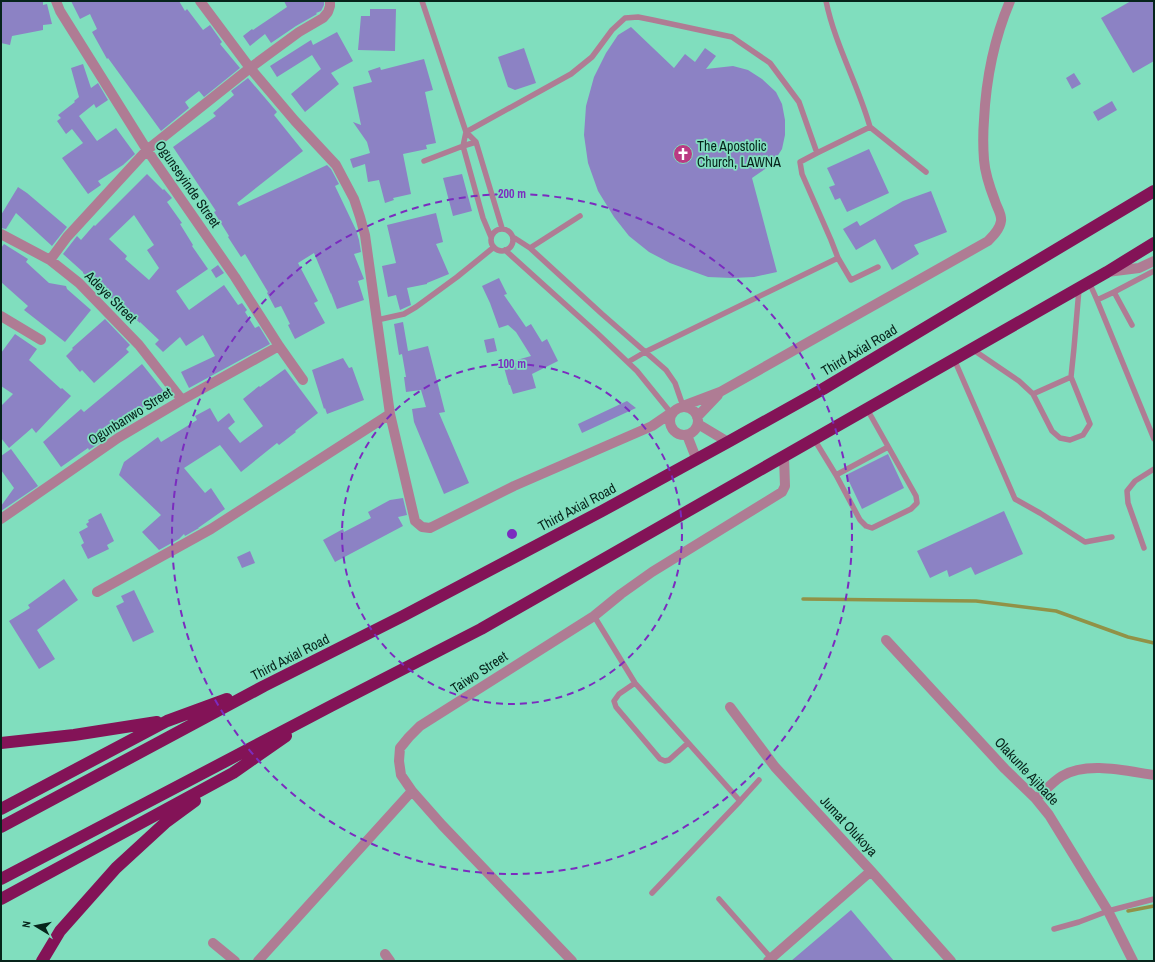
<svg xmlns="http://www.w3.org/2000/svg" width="1155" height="962" font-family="'Archivo Narrow',sans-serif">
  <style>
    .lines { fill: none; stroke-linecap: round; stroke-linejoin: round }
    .stream { stroke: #919247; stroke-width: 3.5 }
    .building { fill: #8c82c4; fill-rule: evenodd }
    .service { stroke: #af7c94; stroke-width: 5.5 }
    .minor { stroke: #af7c94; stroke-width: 10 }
    .motorway { stroke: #831357; stroke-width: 12 }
    .ring { fill: none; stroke: #7b2cbf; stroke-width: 2; stroke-dasharray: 7 5 }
    .labels { text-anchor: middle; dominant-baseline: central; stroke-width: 3.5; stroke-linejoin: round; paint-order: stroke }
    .poi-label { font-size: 14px; fill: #06241b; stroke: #80debe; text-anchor: start }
    .street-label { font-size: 14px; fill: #06241b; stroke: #80debe }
    .centre { fill: #7b2cbf; stroke: #80debe; stroke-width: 2 }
    .ring-label { font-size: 12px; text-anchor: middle; font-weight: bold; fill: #7b2cbf; stroke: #80debe; stroke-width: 3.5; stroke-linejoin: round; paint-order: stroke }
  </style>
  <rect width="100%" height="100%" fill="#80debe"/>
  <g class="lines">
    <!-- stream -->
    <path class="stream" d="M 803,599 L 976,601 L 1056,611 L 1128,637 L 1154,643
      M 1128,911 L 1154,906"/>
  </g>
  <!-- building -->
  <path class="building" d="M 1,1 L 43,1 L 43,5 L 47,4 L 52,24 L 43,25 L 43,30 L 12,36 L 10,45 L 1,43 Z
    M 71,1 L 179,1 L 185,11 L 187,9 L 203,30 L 210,25 L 222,42 L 220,44 L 240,68 L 204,97 L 199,91 L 185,102 L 189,108 L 161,131 L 108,58 L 107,59 L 92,32 L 97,29 L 90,14 L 80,19 Z
    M 284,1 L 324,1 L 324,5 L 321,11 L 316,13 L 317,14 L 296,26 L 271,43 L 265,34 L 250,46 L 243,36 L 252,29 L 253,30 L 287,7 Z
    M 1131,1 L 1154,1 L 1154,61 L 1133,73 L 1101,18 Z
    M 370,9 L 396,9 L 395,51 L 358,50 L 361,16 L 370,16 Z
    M 631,27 L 674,68 L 685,54 L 695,62 L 705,48 L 716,56 L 706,69 L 733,66 L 748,70 L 762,79 L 776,92 L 782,104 L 785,120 L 785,135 L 782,149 L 775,160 L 765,169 L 752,178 L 777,272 L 754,277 L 732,278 L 708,277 L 670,263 L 649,252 L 629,236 L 614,217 L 598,191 L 588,163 L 584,135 L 586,106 L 594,77 L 606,53 L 618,35 Z
    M 337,32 L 353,61 L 331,73 L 339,84 L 305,112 L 291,94 L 321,69 L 312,55 L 277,77 L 270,66 L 311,40 L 313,45 Z
    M 524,48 L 536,83 L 515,90 L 508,87 L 498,57 Z
    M 424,59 L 433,90 L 425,92 L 436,143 L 426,145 L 427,149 L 403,154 L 411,194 L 393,198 L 394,200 L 385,203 L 379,180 L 368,182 L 365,164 L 353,168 L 350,159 L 370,153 L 367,142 L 353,122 L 361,125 L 353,87 L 372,82 L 368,71 L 380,67 L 381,70 Z
    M 83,64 L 91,88 L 98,83 L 108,100 L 96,108 L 94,104 L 79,116 L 97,141 L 116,128 L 135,154 L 123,165 L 98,181 L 101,185 L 88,194 L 62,158 L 83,143 L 72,129 L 66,134 L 57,121 L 61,118 L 58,115 L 75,102 L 74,101 L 79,97 L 71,68 Z
    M 1074,73 L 1081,84 L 1072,89 L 1066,78 Z
    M 248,78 L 277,112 L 274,115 L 303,151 L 237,203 L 239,206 L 327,165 L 331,169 L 339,184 L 335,186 L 356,230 L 359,240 L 361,252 L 354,254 L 364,279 L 358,281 L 364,300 L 337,309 L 331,293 L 331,294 L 314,253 L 298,263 L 318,301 L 314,303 L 325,323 L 295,339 L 288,325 L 290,324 L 281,306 L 275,308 L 267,293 L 268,292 L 245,254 L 241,257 L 228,237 L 229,236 L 214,212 L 216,211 L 173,147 L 216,116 L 213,113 L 234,95 L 231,91 Z
    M 1112,101 L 1117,110 L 1098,121 L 1093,112 Z
    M 869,149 L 889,193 L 847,212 L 840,198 L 835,200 L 829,187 L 835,185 L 827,168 Z
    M 147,174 L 163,190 L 164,189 L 172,198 L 167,202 L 182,223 L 180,224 L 193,245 L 192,246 L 208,269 L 176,291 L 189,310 L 224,285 L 238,305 L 242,303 L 247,310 L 245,312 L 255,328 L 259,326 L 270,344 L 189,388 L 181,372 L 215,356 L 203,335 L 186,346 L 180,337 L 163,352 L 155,344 L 159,340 L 140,322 L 140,323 L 83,273 L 83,272 L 63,254 L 77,236 L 81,240 L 94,225 L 95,226 ZM 134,215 L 154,245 L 147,250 L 159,268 L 149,280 L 125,259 L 127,256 L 109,239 Z
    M 462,174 L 472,211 L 453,216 L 443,178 Z
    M 18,187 L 27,193 L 67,227 L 52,246 L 16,213 L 6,229 L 1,228 L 1,215 Z
    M 931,191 L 947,232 L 914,245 L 919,254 L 892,270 L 875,239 L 856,250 L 843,229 L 857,221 L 860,226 L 903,201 Z
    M 436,213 L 443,242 L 436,244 L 449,274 L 427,283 L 427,284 L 407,288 L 411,305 L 400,310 L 396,295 L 388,297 L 382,266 L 396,263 L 387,225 Z
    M 4,244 L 28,259 L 26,262 L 49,283 L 66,286 L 67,289 L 91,310 L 65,342 L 24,310 L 28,306 L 1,282 L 1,248 Z
    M 218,265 L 224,273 L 216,278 L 211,270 Z
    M 499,278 L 507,294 L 504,295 L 526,327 L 531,324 L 542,342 L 547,339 L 558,361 L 532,374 L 536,388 L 513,394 L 510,385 L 509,385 L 503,364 L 531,356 L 516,332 L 508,325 L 499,328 L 490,303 L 482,286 Z
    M 105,319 L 130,345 L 126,349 L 129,352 L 94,383 L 82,370 L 80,372 L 66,356 L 73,349 L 72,348 Z
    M 403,322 L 408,351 L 428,346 L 445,412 L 439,413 L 469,483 L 444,494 L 414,422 L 412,409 L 426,407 L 421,390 L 406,392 L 404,377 L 406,377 L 402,354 L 399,355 L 394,324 Z
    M 15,334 L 37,349 L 29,360 L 61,389 L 62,388 L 71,396 L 36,433 L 32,428 L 9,448 L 1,438 L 1,406 L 13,394 L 1,386 L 1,353 Z
    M 494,338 L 497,351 L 487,353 L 484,340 Z
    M 343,358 L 349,368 L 352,367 L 364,400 L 327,414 L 325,408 L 324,409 L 312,370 Z
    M 142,364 L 166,394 L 148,409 L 145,406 L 123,423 L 119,418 L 100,435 L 104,440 L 89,450 L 88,448 L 61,467 L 43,442 L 81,409 L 84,412 Z
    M 285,369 L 318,413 L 295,431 L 296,432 L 279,445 L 277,443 L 241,472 L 220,445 L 184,468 L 205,493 L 211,488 L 225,509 L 198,528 L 199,528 L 185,536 L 184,534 L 179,539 L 159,550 L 142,532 L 161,515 L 119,475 L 124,462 L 158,437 L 161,442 L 197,420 L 195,416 L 210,408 L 218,422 L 229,413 L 235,422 L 228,428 L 240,443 L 263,426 L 243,399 L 259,386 L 260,387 Z
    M 627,401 L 636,408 L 582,433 L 578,424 Z
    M 11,449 L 38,486 L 1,511 L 1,506 L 14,488 L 1,470 L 1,456 Z
    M 888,454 L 904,488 L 862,509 L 846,475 Z
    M 403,498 L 407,515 L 398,517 L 403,526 L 335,562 L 323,540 L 343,529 L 344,532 L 371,518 L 368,512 L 390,500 Z
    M 1004,511 L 1023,554 L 975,575 L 971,567 L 949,577 L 947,570 L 930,578 L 917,551 Z
    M 101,513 L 114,541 L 107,545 L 109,549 L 88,559 L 81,545 L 84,543 L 79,532 L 88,527 L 86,524 L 89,522 L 88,520 Z
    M 250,551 L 255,563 L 242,568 L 237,557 Z
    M 64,579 L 78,600 L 37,630 L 55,659 L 39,669 L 9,621 L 30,608 L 28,605 Z
    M 134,590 L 154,632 L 133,642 L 116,606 L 124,602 L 121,596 Z
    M 851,910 L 894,961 L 791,961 Z"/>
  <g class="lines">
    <!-- service -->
    <path class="service" d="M 422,1 L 466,132 L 476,142 L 502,228
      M 870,127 L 926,172
      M 466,132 L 571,74 L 592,57 L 612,30 L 625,18 L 638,17 L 653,20 L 732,37 L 770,63 L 799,102 L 817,153 L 800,162 L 802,174 L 831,240 L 838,258 L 645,352 L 628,362
      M 466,132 L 463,146 L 483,218 L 491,237
      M 817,153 L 870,127 C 858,84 835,45 826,1
      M 424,161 L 463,146 L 476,142
      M491 240a11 11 0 1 1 22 0a11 11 0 1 1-22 0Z
      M 513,237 L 530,248 L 602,314 L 666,370 L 675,383 L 683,406
      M 530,248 L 580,216
      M 505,250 L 597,333 L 637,371 L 671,413
      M 838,258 L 851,280 L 878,267
      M 1089,282 L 1097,300 L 1154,439
      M 1114,292 L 1132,325
      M 1097,300 L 1114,292 L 1154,271
      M 377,320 L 404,314 L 416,307 L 457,277 L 494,247
      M 972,349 L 1019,381 L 1033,394 L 1071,377 L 1074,348 L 1079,289
      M 954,359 L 1015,499 L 1040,513 L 1085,542 L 1112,537
      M 1033,394 L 1052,431 L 1060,438 L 1070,440 L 1083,435 L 1090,424 L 1071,377
      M 814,439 L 836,475 L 860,520 L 866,526 L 872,528 L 911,509 L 917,503 L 916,496 L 867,409
      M 836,475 L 888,447
      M 1144,548 L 1128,503 L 1127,491 L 1135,481 L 1154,469
      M 594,616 L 635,683 L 740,801 L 652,893
      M 635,683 L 619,694 L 614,701 L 616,707 L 660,759 L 665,761 L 669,760 L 688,743
      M 740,801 L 759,780
      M 719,899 L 771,958
      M 1054,929 L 1079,922 L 1108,911 L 1154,899"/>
    <!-- minor -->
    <path class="minor" d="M 56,1 L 60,11 L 147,150 L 235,277 L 279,346 L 303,380
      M 200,1 L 250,68 L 295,121 L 336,165 L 354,199 L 360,217 L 365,235 L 390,414 L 415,521 L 422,527 L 430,528 L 514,486 L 652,426 L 671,413
      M 1,234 L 50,260 L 79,283 L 139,345 L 182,400
      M 50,260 L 67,237 L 147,150 L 250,68 L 299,32 L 323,18 L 328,12 L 330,6 L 330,1
      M 1107,272 L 1139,268 L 1154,261
      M 1,316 L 41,340
      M 683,406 L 720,392 L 988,241 C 993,236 1000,229 1001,221 C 1002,214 997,208 995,201 C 990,188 985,173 984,160 C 983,147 983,133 984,120 C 986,79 994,39 1010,1
      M670 421a14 14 0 1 1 28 0a14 14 0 1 1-28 0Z
      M 697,417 L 718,395
      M 698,424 L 728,442
      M 687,435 L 696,458
      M 1,519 L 118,438 L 182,400 L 279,346
      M 97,592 L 211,529 L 390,414
      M 886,640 L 1005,769 L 1036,799 L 1049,815 L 1108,911 L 1133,961
      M 730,707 L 775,767 L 871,871 L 951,961
      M 1036,799 C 1044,792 1052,782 1062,776 C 1087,761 1126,771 1154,775
      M 213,943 L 235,961
      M 385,954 L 390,961
      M 258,961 L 412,791
      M 572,961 L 442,825 L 412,791 L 401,775 L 399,761 L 400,748 L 409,737 L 420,726 L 594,616 L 621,594 L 652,572 L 782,492 L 785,486 L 784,457
      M 768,961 L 871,871"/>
    <!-- motorway -->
    <path class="motorway" d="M 1,743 L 74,735 L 157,722
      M 1,809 L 167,721 L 227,699
      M 1,827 L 264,686 L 403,616 L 602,511 L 728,442 L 823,389 L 1154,191
      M 1,879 L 331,706 L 481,629 L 1107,272 L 1154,243
      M 1,899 L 233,773 L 286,736
      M 42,961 L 60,931 L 116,868 L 165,823 L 195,801"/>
  </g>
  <!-- distance rings -->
  <g class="ring">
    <circle cx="512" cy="534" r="170"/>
    <circle cx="512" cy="534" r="340"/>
  </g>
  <!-- icons -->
  <defs>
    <symbol id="church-disc" viewBox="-11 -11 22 22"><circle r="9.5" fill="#bb3a83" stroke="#80debe"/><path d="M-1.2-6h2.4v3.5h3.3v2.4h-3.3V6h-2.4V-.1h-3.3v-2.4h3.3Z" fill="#fff"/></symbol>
  </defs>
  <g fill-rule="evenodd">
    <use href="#church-disc" x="672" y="143" width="22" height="22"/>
  </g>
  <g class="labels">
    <!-- poi labels -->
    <g class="poi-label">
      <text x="697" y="146">The Apostolic<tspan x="697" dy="16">Church, LAWNA</tspan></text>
    </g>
    <!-- street labels -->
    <g class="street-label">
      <text transform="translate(188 184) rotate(55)">Ogunseyinde Street</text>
      <text transform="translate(111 297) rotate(45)">Adeye Street</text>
      <text transform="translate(859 350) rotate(-31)">Third Axial Road</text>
      <text transform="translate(130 416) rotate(-32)">Ogunbanwo Street</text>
      <text transform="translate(577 507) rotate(-28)">Third Axial Road</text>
      <text transform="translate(290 657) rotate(-27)">Third Axial Road</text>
      <text transform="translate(479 672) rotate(-33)">Taiwo Street</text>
      <text transform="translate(1027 771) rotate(47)">Olakunle Ajibade</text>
      <text transform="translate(849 826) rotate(47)">Jumat Olukoya</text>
    </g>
  </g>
  <circle cx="512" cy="534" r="6" class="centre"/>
  <g class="ring-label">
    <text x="512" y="198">200 m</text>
    <text x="512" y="368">100 m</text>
  </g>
  <!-- border -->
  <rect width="1155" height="962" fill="none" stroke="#06241b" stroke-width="4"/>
  <!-- north arrow -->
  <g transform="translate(36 926) rotate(280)" stroke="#80debe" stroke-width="3" paint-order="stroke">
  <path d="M0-3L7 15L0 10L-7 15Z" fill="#06241b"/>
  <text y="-6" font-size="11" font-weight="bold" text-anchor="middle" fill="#06241b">N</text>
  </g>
</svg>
